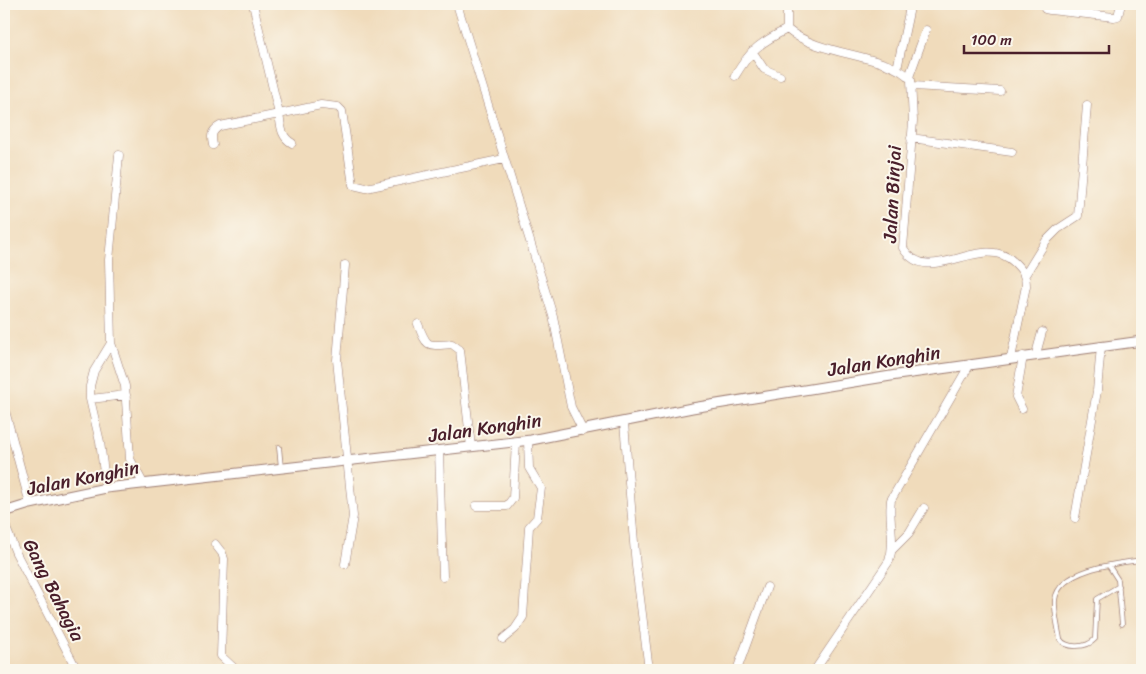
<svg xmlns="http://www.w3.org/2000/svg" width="1146" height="674" font-family="Sriracha,sans-serif">
  <style>
    .lines { fill: none; stroke-linecap: round; stroke-linejoin: round }
    .service-casing { stroke: #9d7d73; stroke-width: 5.5 }
    .minor-casing { stroke: #9d7d73; stroke-width: 9 }
    .tertiary-casing { stroke: #9d7d73; stroke-width: 11 }
    .service { stroke: #fff; stroke-width: 4 }
    .minor { stroke: #fff; stroke-width: 8 }
    .tertiary { stroke: #fff; stroke-width: 9 }
    .labels { text-anchor: middle; dominant-baseline: central; stroke-width: 4; stroke-linejoin: round; paint-order: stroke }
    .street-label { font-size: 19px; fill: #4a1f2b; stroke: #fbf7ec }
  </style>
  <rect width="100%" height="100%" fill="#fbf7ec"/>
  <filter id="ink" filterUnits="userSpaceOnUse"><feTurbulence type="fractalNoise" baseFrequency=".02" numOctaves="2"/><feDisplacementMap in="SourceGraphic" scale="10" xChannelSelector="R" yChannelSelector="G"/><feConvolveMatrix kernelMatrix="1 2 1 2 8 2 1 2 1" color-interpolation-filters="sRGB"/></filter>
  <filter id="wash" filterUnits="userSpaceOnUse"><feTurbulence type="fractalNoise" baseFrequency=".0096" numOctaves="4" result="noise"/><feDisplacementMap in="SourceGraphic" scale="20" xChannelSelector="R" yChannelSelector="G"/><feGaussianBlur stdDeviation="1.12" result="paint"/><feColorMatrix in="noise" values="0 0 0 0 0 0 0 0 0 0 0 0 0 0 0 0 0 1.4 0 .05"/><feComposite in="paint" operator="in"/></filter>
  <g filter="url(#wash)">
    <rect width="100%" height="100%" fill="#f0dbbb"/>
  </g>
  <g filter="url(#ink)">
    <g class="lines">
      <defs>
        <path id="service" d="M 279,447 L 281,468
          M 1109,566 L 1118,580 L 1122,624
          M 1119,586 L 1097,599 L 1095,639 C 1087,648 1066,649 1060,639 C 1058,627 1054,612 1055,600 C 1059,569 1118,563 1142,560"/>
        <path id="minor" d="M 253,4 L 279,114 L 321,105 L 338,107 L 342,111 L 353,185 L 366,188 L 504,159
          M 457,4 L 553,316 L 571,407 L 583,431
          M 787,4 L 787,29 C 818,56 893,55 911,80 L 913,121 L 903,248 C 929,290 981,230 1015,263 C 1022,270 1026,275 1026,286 L 1011,358
          M 1043,4 L 1045,9 L 1050,10 L 1114,17 L 1118,16 L 1121,4
          M 752,51 L 764,69 L 780,76
          M 897,69 L 909,12 L 908,4
          M 735,76 C 751,49 760,43 787,29
          M 909,77 L 926,30
          M 913,86 L 1000,91
          M 911,138 L 1012,152
          M 213,145 C 211,136 211,131 220,126 L 279,114 C 281,126 281,137 292,143
          M 119,155 L 109,260 L 111,343 L 125,386 L 130,459 L 143,483
          M 1025,275 L 1046,241 L 1058,229 L 1078,216 L 1087,105
          M 418,324 C 427,348 427,346 452,344 L 460,350 L 471,447
          M 1036,354 L 1042,332
          M 90,399 L 126,395
          M 4,407 L 30,504
          M 1022,409 L 1016,397 L 1023,356
          M 624,423 L 636,566 L 649,670
          M 439,451 L 443,577
          M 106,488 L 100,442 L 90,399 L 90,386 L 94,371 L 111,343
          M 476,506 L 507,506 L 513,498 L 516,442
          M 1075,518 L 1097,391 L 1101,346
          M 4,523 L 16,553 L 77,670
          M 215,544 L 222,553 L 224,559 L 221,656 L 236,670
          M 892,550 L 909,533 L 924,508
          M 345,564 L 353,516 L 337,360 L 345,265
          M 503,639 L 515,629 L 523,617 L 529,527 L 537,518 L 541,488 L 529,468 L 528,441
          M 737,670 L 767,587
          M 815,670 L 889,561 C 896,540 888,521 891,500 L 970,364"/>
        <path id="tertiary" d="M 4,512 L 30,504 L 106,488 L 531,440 L 692,408 L 897,375 L 1142,341"/>
      </defs>
      <!-- service casing -->
      <use href="#service" class="service-casing"/>
      <!-- minor casing -->
      <use href="#minor" class="minor-casing"/>
      <!-- tertiary casing -->
      <use href="#tertiary" class="tertiary-casing"/>
      <!-- service -->
      <use href="#service" class="service"/>
      <!-- minor -->
      <use href="#minor" class="minor"/>
      <!-- tertiary -->
      <use href="#tertiary" class="tertiary"/>
    </g>
  </g>
  <g class="labels">
    <!-- street labels -->
    <g class="street-label">
      <text transform="translate(892 194) rotate(-87)">Jalan Binjai</text>
      <text transform="translate(884 361) rotate(-9)">Jalan Konghin</text>
      <text transform="translate(485 428) rotate(-8)">Jalan Konghin</text>
      <text transform="translate(83 478) rotate(-11)">Jalan Konghin</text>
      <text transform="translate(54 590) rotate(63)">Gang Bahagia</text>
    </g>
  </g>
  <!-- margin -->
  <rect width="1146" height="674" fill="none" stroke="#fbf7ec" stroke-width="20"/>
  <!-- scale -->
  <path d="M964 45v8h145v-8" fill="none" stroke="#4a1f2b" stroke-width="2.5"/>
  <text x="971" y="45" font-size="15" fill="#4a1f2b" stroke="#fbf7ec" stroke-width="4" paint-order="stroke">100 m</text>
</svg>
